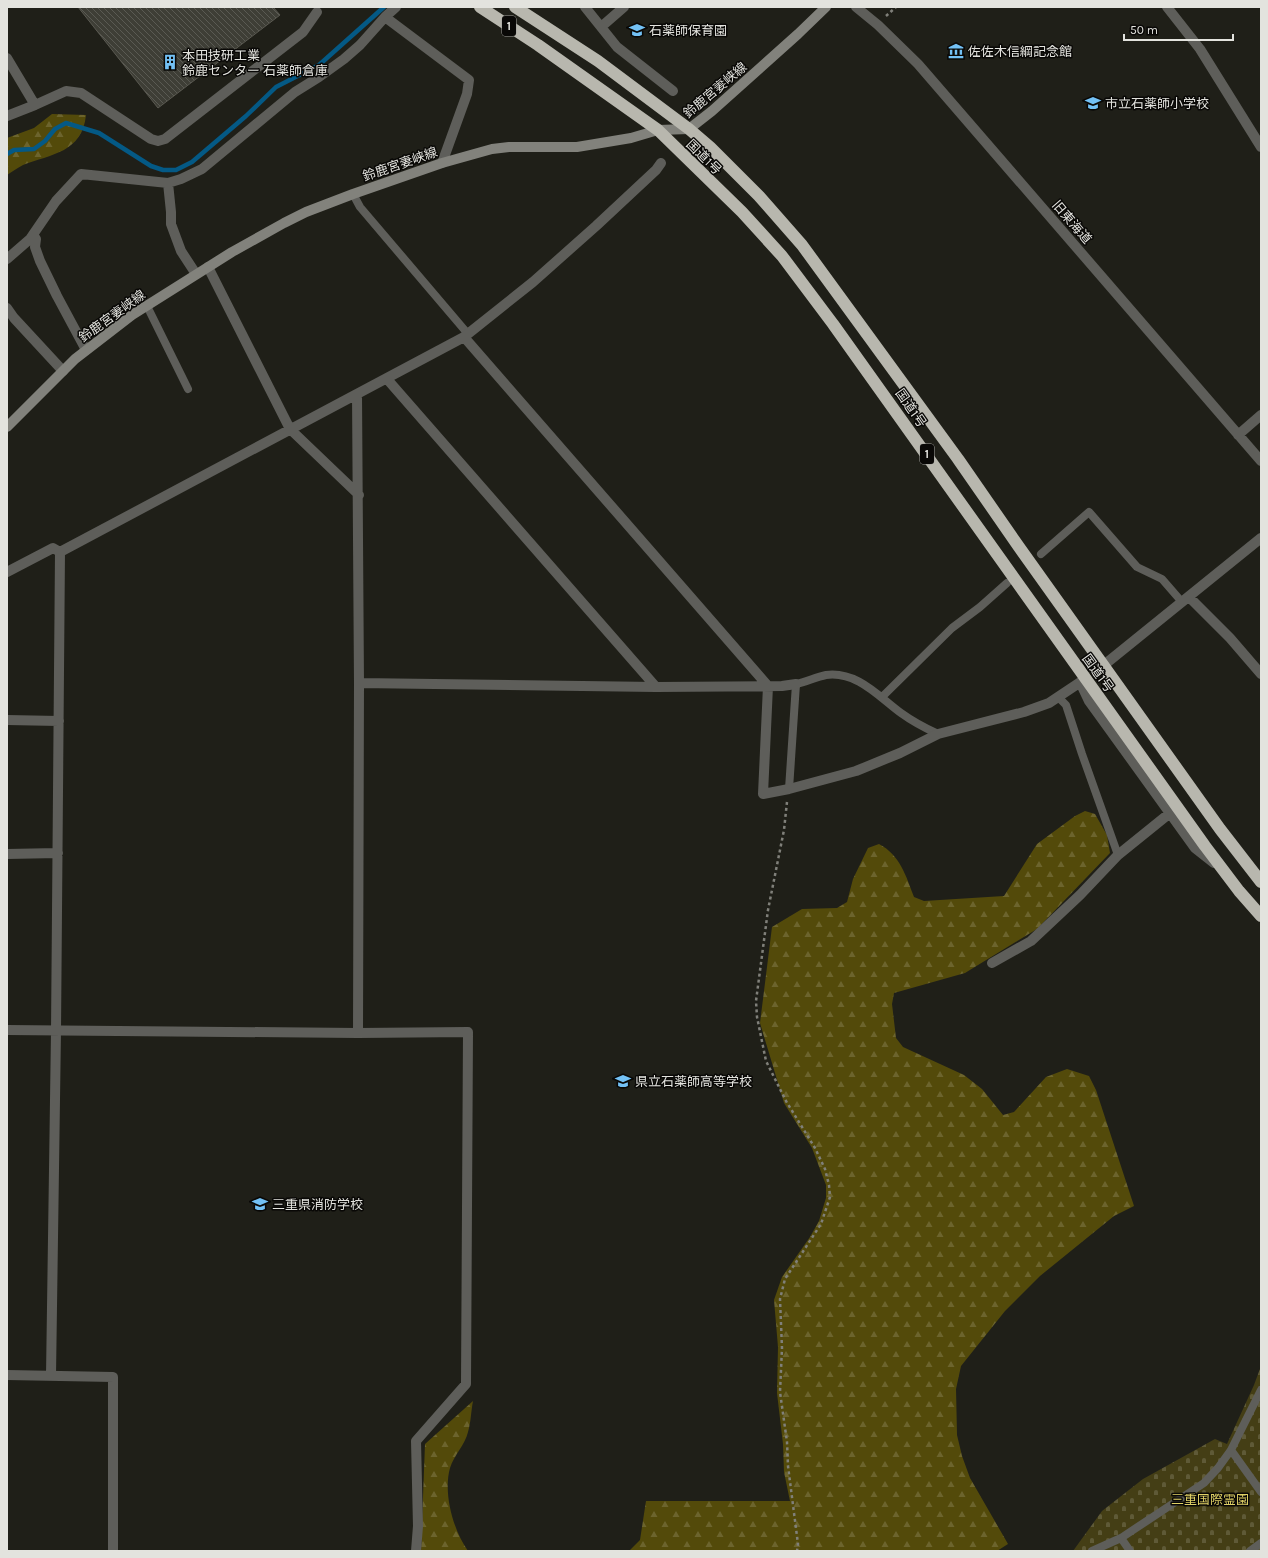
<svg xmlns="http://www.w3.org/2000/svg" width="1268" height="1558" font-family="Karla,'Noto Sans JP',sans-serif">
  <style>
    .forest { fill: url(#forest-firs) }
    .cemetery { fill: url(#cemetery-stones) }
    .lines { fill: none; stroke-linecap: round; stroke-linejoin: round }
    .stream { stroke: #045985; stroke-width: 4.5 }
    .building { fill: url(#building-back-hatch); stroke: #5a5951 }
    .path { stroke: #80807a; stroke-width: 2.5; stroke-dasharray: 3 3; stroke-linecap: butt }
    .lane { stroke: #5e5e5a; stroke-width: 8 }
    .street { stroke: #5e5e5a; stroke-width: 10 }
    .secondary { stroke: #82827c; stroke-width: 10 }
    .highway { stroke: #b8b7ae; stroke-width: 12 }
    .labels { text-anchor: middle; dominant-baseline: central; stroke-width: 3; stroke-linejoin: round; paint-order: stroke }
    .shield { fill: #090806; stroke: #a2a19d; stroke-width: 1 }
    .shield-label { font-size: 12px; font-weight: bold; fill: #e3e3de }
    .poi-label { font-size: 13px; fill: #e3e3de; stroke: #090806; text-anchor: start }
    .street-label { font-size: 13px; fill: #e3e3de; stroke: #090806 }
    .park-label { font-size: 13px; fill: #e0d166; stroke: #090806 }
  </style>
  <defs>
    <pattern id="forest-firs" width="22" height="20" patternUnits="userSpaceOnUse"><rect width="22" height="20" fill="#534a0a"/><path d="M5 1l3.5 6h-7zM16 11l3.5 6h-7z" fill="#6c642d"/></pattern>
    <pattern id="cemetery-stones" width="16" height="16" patternUnits="userSpaceOnUse"><rect width="16" height="16" fill="#443e15"/><path d="M2 7V4a2 2 0 0 1 4 0v3zM10 15v-3a2 2 0 0 1 4 0v3z" fill="#5f5a37"/></pattern>
    <pattern id="building-back-hatch" width="6" height="6" patternUnits="userSpaceOnUse"><rect width="6" height="6" fill="#3e3e36"/><path d="M-1 5l2 2M0 0l6 6M5-1l2 2" fill="none" stroke="#5a5a53"/></pattern>
  </defs>
  <rect width="100%" height="100%" fill="#1f1f18"/>
  <!-- forest -->
  <path class="forest" d="M 52,114 L 86,115 C 82,153 51,154 23,165 C 17,168 12,172 7,175 L 7,138 L 34,128 Z
    M 1085,811 L 1095,814 L 1107,835 L 1110,853 L 1037,929 L 965,973 L 894,993 L 892,1004 L 896,1038 L 903,1047 L 964,1075 L 982,1089 L 1003,1115 L 1014,1112 L 1046,1077 L 1067,1069 L 1089,1076 L 1096,1090 L 1134,1206 L 1114,1216 L 1040,1276 L 1005,1311 L 961,1366 L 956,1389 L 957,1435 L 962,1456 L 970,1478 L 1008,1544 L 997,1551 L 629,1551 L 640,1540 L 646,1501 L 790,1501 L 784,1472 L 783,1444 L 777,1393 L 778,1347 L 774,1300 L 782,1277 L 810,1237 L 819,1221 L 826,1198 L 826,1185 L 812,1148 L 784,1103 L 760,1023 L 772,927 L 802,909 L 837,908 L 847,902 L 853,879 L 868,848 L 879,844 C 900,855 906,876 914,897 L 924,901 L 1004,896 L 1037,844 L 1075,816 Z
    M 473,1401 C 471,1411 471,1422 468,1432 C 465,1445 454,1455 450,1468 C 443,1493 453,1530 468,1551 L 421,1551 L 425,1444 Z"/>
  <!-- cemetery -->
  <path class="cemetery" d="M 1261,1366 L 1261,1551 L 1073,1551 L 1102,1511 L 1143,1479 L 1215,1439 L 1227,1444 L 1254,1385 Z"/>
  <g class="lines">
    <!-- stream -->
    <path class="stream" d="M 7,154 L 14,150 L 34,149 L 45,141 L 55,129 L 66,123 L 99,133 L 151,166 L 163,170 L 176,170 L 192,162 L 246,116 L 276,87 L 319,65 L 384,7"/>
  </g>
  <!-- building -->
  <path class="building" d="M 78,7 L 273,7 L 280,15 L 158,108 Z"/>
  <g class="lines">
    <!-- path -->
    <path class="path" d="M 886,16 L 896,7
      M 787,802 L 784,830 L 768,910 L 756,1001 L 757,1017 L 766,1061 L 786,1101 L 815,1148 L 825,1169 L 829,1185 L 830,1197 L 821,1224 L 785,1279 L 780,1299 L 782,1348 L 780,1392 L 787,1442 L 788,1466 L 798,1544 L 797,1551"/>
    <!-- lane -->
    <path class="lane" d="M 353,194 L 360,207 L 468,334
      M 147,306 L 188,389
      M 1041,554 L 1089,512 L 1137,567 L 1162,579 L 1182,602
      M 882,697 L 952,628 L 980,607 L 1007,583
      M 1059,698 L 1066,705 L 1082,754 L 1118,855
      M 789,789 L 796,684 C 806,682 816,677 826,675 C 857,671 878,696 901,713 C 912,721 925,728 938,734
      M 1231,1450 L 1261,1492
      M 1121,1538 L 1130,1551
      M 1092,1551 L 1121,1538 L 1204,1483 L 1218,1468 L 1231,1450 L 1261,1390
      M 1250,1551 L 1261,1543"/>
    <!-- street -->
    <path class="street" d="M 585,7 L 617,47 L 673,91
      M 856,7 L 878,25 L 918,64 L 1261,461
      M 1167,7 L 1200,49 L 1261,147
      M 385,17 L 469,80 L 467,94 L 442,163
      M 601,27 L 624,7
      M 7,58 L 35,105 L 7,116
      M 35,105 L 66,91 L 81,93 L 151,139 L 158,141 L 165,139 L 303,32 L 317,12
      M 168,183 L 171,212 L 171,224 L 181,251 L 196,274
      M 33,235 L 36,239 L 35,247 L 40,261 L 57,296 L 86,350
      M 7,259 L 30,239 L 56,201 L 81,174 L 168,183 L 181,179 L 202,169 L 295,92 L 319,77 L 344,59 L 360,45 L 385,17 L 396,7
      M 208,267 L 290,429 L 359,495
      M 7,308 L 14,318 L 63,371
      M 464,337 L 768,686 L 763,794 L 789,789 L 856,771 L 900,753 L 938,734 L 1024,712 L 1049,703 L 1085,679
      M 387,379 L 656,687
      M 357,394 L 359,683 L 358,1033
      M 1238,435 L 1261,415
      M 60,552 L 464,337 L 533,282 L 596,226 L 656,170 L 661,163
      M 7,572 L 53,548 L 60,552
      M 1189,597 L 1230,638 L 1261,674
      M 1104,665 L 1261,538
      M 1080,682 L 1089,701 L 1195,848 L 1214,863
      M 359,683 L 656,687 L 782,686 L 796,684
      M 7,720 L 59,721
      M 7,854 L 58,853
      M 992,963 L 1031,941 L 1080,895 L 1118,855 L 1170,813
      M 7,1030 L 358,1033 L 468,1032 L 466,1384 L 416,1441 L 418,1526 L 416,1551
      M 7,1375 L 113,1377 L 113,1551
      M 51,1376 L 56,1031 L 60,552"/>
    <!-- secondary -->
    <path class="secondary" d="M 7,427 L 75,359 L 132,315 L 232,252 L 284,223 L 306,212 L 353,194 L 442,163 L 492,149 L 509,147 L 577,147 L 631,138 L 658,130 L 689,129 L 712,111 L 798,34 L 826,7"/>
    <!-- highway -->
    <path class="highway" d="M 480,7 L 538,45 L 658,130 L 742,212 L 782,256 L 833,324 L 1205,846 L 1239,891 L 1261,916
      M 515,7 L 598,61 L 689,129 L 710,147 L 759,196 L 802,245 L 958,459 L 1019,547 L 1220,829 L 1261,882"/>
  </g>
  <!-- icons -->
  <defs>
    <symbol id="school-bare" viewBox="-9 -9 18 18"><path d="M0-5L7-2L0 1L-7-2ZM-4 1L0 2.5L4 1V4Q0 6-4 4Z" fill="#73c1f5" stroke="#090806" stroke-width="2.5" paint-order="stroke"/></symbol>
    <symbol id="museum-bare" viewBox="-9 -9 18 18"><path d="M0-6L6-3V-2H-6V-3ZM-5-1h2V3h-2ZM-1-1h2V3h-2ZM3-1h2V3H3ZM-6 4H6V6H-6Z" fill="#73c1f5" stroke="#090806" stroke-width="2.5" paint-order="stroke"/></symbol>
    <symbol id="building-bare" viewBox="-9 -9 18 18"><path d="M-4-6H4V6H1V3H-1V6H-4ZM-2.5-4.3h1.7v1.8h-1.7ZM.8-4.3h1.7v1.8H.8ZM-2.5-1h1.7V.8h-1.7ZM.8-1h1.7V.8H.8Z" fill="#73c1f5" stroke="#090806" stroke-width="2.5" paint-order="stroke"/></symbol>
  </defs>
  <g fill-rule="evenodd">
    <use href="#school-bare" x="626" y="19" width="22" height="22"/>
    <use href="#museum-bare" x="945" y="40" width="22" height="22"/>
    <use href="#building-bare" x="159" y="51" width="22" height="22"/>
    <use href="#school-bare" x="1082" y="92" width="22" height="22"/>
    <use href="#school-bare" x="612" y="1070" width="22" height="22"/>
    <use href="#school-bare" x="249" y="1193" width="22" height="22"/>
  </g>
  <g class="labels">
    <!-- shield labels -->
    <g class="shield">
      <rect x="502" y="16" width="14" height="20" rx="3"/>
      <rect x="920" y="444" width="14" height="20" rx="3"/>
    </g>
    <g class="shield-label">
      <text x="509" y="26">1</text>
      <text x="927" y="454">1</text>
    </g>
    <!-- poi labels -->
    <g class="poi-label">
      <text x="649" y="30">石薬師保育園</text>
      <text x="968" y="51">佐佐木信綱記念館</text>
      <text x="182" y="55">本田技研工業<tspan x="182" dy="15">鈴鹿センター 石薬師倉庫</tspan></text>
      <text x="1105" y="103">市立石薬師小学校</text>
      <text x="635" y="1081">県立石薬師高等学校</text>
      <text x="272" y="1204">三重県消防学校</text>
    </g>
    <!-- street labels -->
    <g class="street-label">
      <text transform="translate(715 90) rotate(-40)">鈴鹿宮妻峡線</text>
      <text transform="translate(704 157) rotate(45)">国道1号</text>
      <text transform="translate(400 164) rotate(-19)">鈴鹿宮妻峡線</text>
      <text transform="translate(1072 222) rotate(49)">旧東海道</text>
      <text transform="translate(112 316) rotate(-36)">鈴鹿宮妻峡線</text>
      <text transform="translate(911 408) rotate(55)">国道1号</text>
      <text transform="translate(1098 673) rotate(54)">国道1号</text>
    </g>
    <!-- park labels -->
    <g class="park-label">
      <text x="1210" y="1499">三重国際霊園</text>
    </g>
  </g>
  <!-- border -->
  <rect width="1268" height="1558" fill="none" stroke="#e3e3de" stroke-width="16"/>
  <!-- scale -->
  <path d="M1124 34v6h109v-6" fill="none" stroke="#e3e3de" stroke-width="2"/>
  <text x="1130" y="34" font-size="12" fill="#e3e3de" stroke="#090806" stroke-width="3" paint-order="stroke">50 m</text>
</svg>
